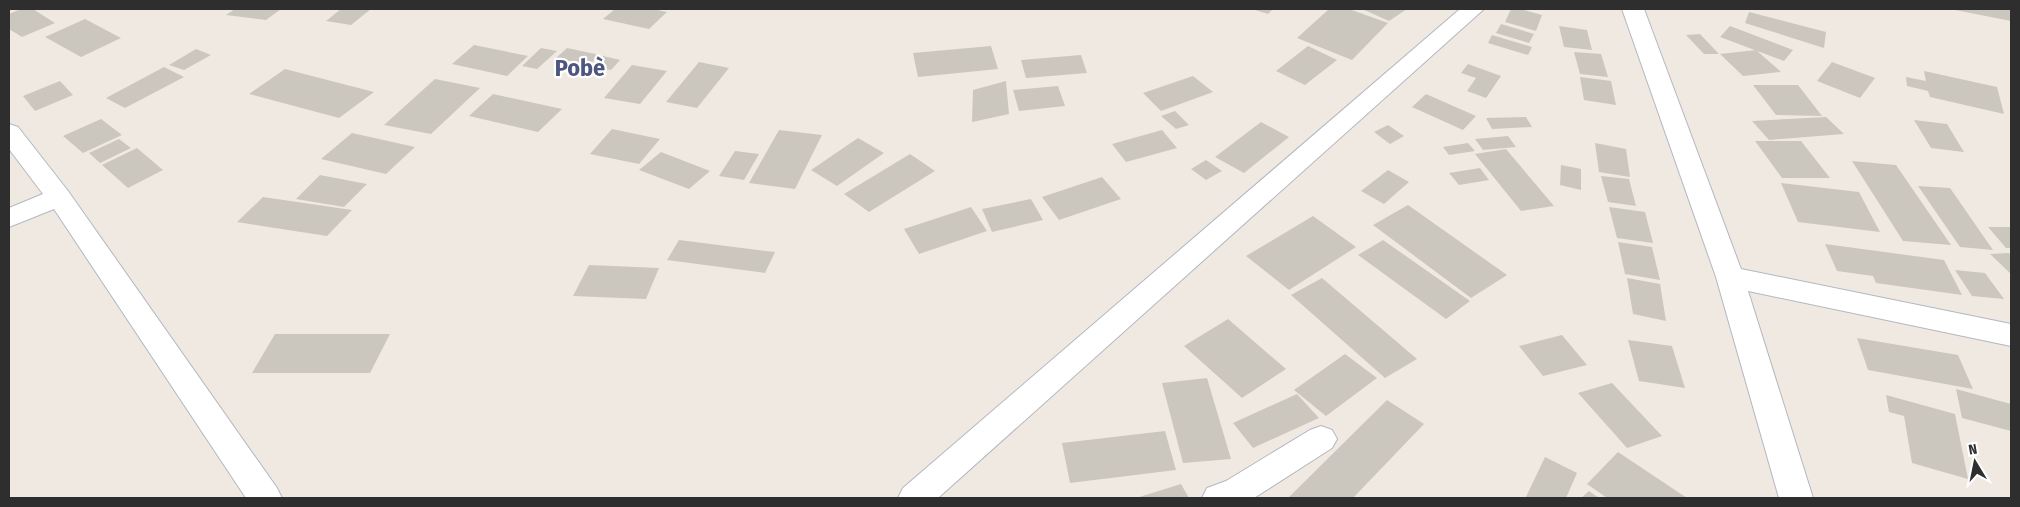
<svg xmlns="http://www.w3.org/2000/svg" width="2020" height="507" font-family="'Fira Sans Condensed',sans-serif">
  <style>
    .building { fill: #cbc7bf }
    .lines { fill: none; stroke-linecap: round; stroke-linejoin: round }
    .minor-casing { stroke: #b4b7c1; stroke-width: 2 }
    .minor { fill: #fff; fill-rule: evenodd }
    .labels { text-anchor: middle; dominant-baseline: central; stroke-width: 4.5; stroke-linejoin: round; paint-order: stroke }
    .town-label { font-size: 24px; font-weight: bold; fill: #4d5680; stroke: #fff }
  </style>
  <rect width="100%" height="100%" fill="#efe9e1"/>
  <!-- building -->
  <path class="building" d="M 21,9 L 33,9 L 55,23 L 22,37 L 9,29 L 9,14 Z
    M 235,9 L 281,9 L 266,20 L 226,15 Z
    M 341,9 L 371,9 L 351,25 L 326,21 Z
    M 615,9 L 653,9 L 667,12 L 649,29 L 603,19 Z
    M 1252,9 L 1273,9 L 1268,14 Z
    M 1329,9 L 1349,9 L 1388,23 L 1352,60 L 1297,38 Z
    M 1362,9 L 1407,9 L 1389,21 Z
    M 1511,9 L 1520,9 L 1542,15 L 1536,31 L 1505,22 Z
    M 1955,9 L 2011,9 L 2011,21 L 1955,10 Z
    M 1749,12 L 1826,32 L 1824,48 L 1745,23 Z
    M 85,19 L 121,38 L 81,57 L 45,37 Z
    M 1501,24 L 1534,34 L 1529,43 L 1496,33 Z
    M 1559,26 L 1587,30 L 1592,50 L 1564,47 Z
    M 1730,26 L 1793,50 L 1784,61 L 1720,37 Z
    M 1700,34 L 1719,54 L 1704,54 L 1686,35 Z
    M 1492,35 L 1532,47 L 1528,55 L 1488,43 Z
    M 474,45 L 528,56 L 507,76 L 452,64 Z
    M 991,46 L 998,69 L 918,77 L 913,53 Z
    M 1308,46 L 1337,60 L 1305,85 L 1276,71 Z
    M 541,48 L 557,51 L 537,69 L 522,66 Z
    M 567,48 L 600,55 L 589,65 L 556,58 Z
    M 196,49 L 211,55 L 184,70 L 169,65 Z
    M 1756,50 L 1781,72 L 1743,76 L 1720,54 Z
    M 1574,52 L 1601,54 L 1608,77 L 1580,74 Z
    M 1081,55 L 1087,73 L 1026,78 L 1021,60 Z
    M 603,56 L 620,60 L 611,70 L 593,67 Z
    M 699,62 L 729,68 L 697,108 L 666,102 Z
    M 1832,62 L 1875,78 L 1860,98 L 1817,81 Z
    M 1468,64 L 1501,76 L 1486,98 L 1467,91 L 1476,78 L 1461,73 Z
    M 632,65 L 667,71 L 640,104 L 604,98 Z
    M 164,67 L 184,77 L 125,108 L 106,98 Z
    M 285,69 L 374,92 L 339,118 L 249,94 Z
    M 1924,71 L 1997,87 L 2004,114 L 1930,97 L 1928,91 L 1907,86 L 1906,77 L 1926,81 Z
    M 1193,76 L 1213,92 L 1161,111 L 1143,93 Z
    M 1580,77 L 1611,81 L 1616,105 L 1584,100 Z
    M 435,79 L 480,88 L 431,134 L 384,125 Z
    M 60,81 L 73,95 L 35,111 L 23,96 Z
    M 1006,81 L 1009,114 L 972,122 L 973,90 Z
    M 1753,85 L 1798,85 L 1822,116 L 1776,115 Z
    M 1058,86 L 1065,106 L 1019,111 L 1013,90 Z
    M 493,94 L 562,109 L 538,132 L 469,116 Z
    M 1426,94 L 1476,116 L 1463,130 L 1412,107 Z
    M 1175,111 L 1189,125 L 1176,129 L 1161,116 Z
    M 1526,117 L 1532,127 L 1492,129 L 1486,118 Z
    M 1826,117 L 1844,134 L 1769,140 L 1752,121 Z
    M 101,119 L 122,135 L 83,153 L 63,136 Z
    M 1914,120 L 1947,124 L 1964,152 L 1931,148 Z
    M 1261,122 L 1289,137 L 1244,173 L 1215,157 Z
    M 1388,125 L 1404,136 L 1390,144 L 1374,132 Z
    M 612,129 L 660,139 L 639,164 L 590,154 Z
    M 779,130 L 822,135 L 795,189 L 749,183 Z
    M 1162,130 L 1177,148 L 1126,162 L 1112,144 Z
    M 352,133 L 415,147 L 386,174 L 321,159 Z
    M 1508,136 L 1516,147 L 1483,150 L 1475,139 Z
    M 858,138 L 884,153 L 837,186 L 811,170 Z
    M 119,139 L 131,148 L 100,163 L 89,153 Z
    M 1755,141 L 1801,141 L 1830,178 L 1782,178 Z
    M 1468,143 L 1475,151 L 1449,155 L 1443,147 Z
    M 1595,143 L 1626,149 L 1630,177 L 1599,172 Z
    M 137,148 L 163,170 L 128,188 L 102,165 Z
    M 1506,149 L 1554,206 L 1521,211 L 1475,154 Z
    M 735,151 L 759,154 L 744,180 L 719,176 Z
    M 661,152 L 710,171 L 689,189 L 639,170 Z
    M 910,154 L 935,171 L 869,212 L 844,194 Z
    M 1206,160 L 1222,171 L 1206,180 L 1191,169 Z
    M 1852,161 L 1896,165 L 1951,245 L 1903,241 Z
    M 1561,165 L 1581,169 L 1581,190 L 1560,185 Z
    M 1480,168 L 1489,180 L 1459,185 L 1449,173 Z
    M 1388,170 L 1409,182 L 1384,204 L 1361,191 Z
    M 320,175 L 367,184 L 344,207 L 296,199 Z
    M 1601,176 L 1629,179 L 1636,206 L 1608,202 Z
    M 1102,177 L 1121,199 L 1059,220 L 1042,197 Z
    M 1781,183 L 1859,192 L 1880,232 L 1798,222 Z
    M 1918,186 L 1950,188 L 1993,250 L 1960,247 Z
    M 263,197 L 352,210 L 327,236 L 237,222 Z
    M 1031,199 L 1043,220 L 992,232 L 982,209 Z
    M 1408,205 L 1507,275 L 1471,298 L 1373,225 Z
    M 971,207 L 987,231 L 919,254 L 904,229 Z
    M 1609,207 L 1645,212 L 1653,243 L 1617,238 Z
    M 1313,216 L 1356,247 L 1289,290 L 1246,256 Z
    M 1988,227 L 2011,227 L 2011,248 L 2006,248 Z
    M 679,240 L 775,252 L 765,273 L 667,260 Z
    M 1383,240 L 1470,301 L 1446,319 L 1358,255 Z
    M 1618,242 L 1652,247 L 1660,280 L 1625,274 Z
    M 1825,244 L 1944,260 L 1962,295 L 1876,283 L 1873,276 L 1837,271 Z
    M 2009,253 L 2011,255 L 2011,274 L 1990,254 Z
    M 589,265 L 659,268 L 646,299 L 573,296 Z
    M 1955,270 L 1985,273 L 2004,299 L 1972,296 Z
    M 1322,278 L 1417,359 L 1385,378 L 1291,295 Z
    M 1627,278 L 1660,284 L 1666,321 L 1633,314 Z
    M 1228,319 L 1286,369 L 1242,398 L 1184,346 Z
    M 275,334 L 390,334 L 370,373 L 252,373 Z
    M 1562,335 L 1587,365 L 1543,376 L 1519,346 Z
    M 1857,338 L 1958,355 L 1973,389 L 1868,370 Z
    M 1628,340 L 1672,346 L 1685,388 L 1639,381 Z
    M 1345,354 L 1377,378 L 1326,416 L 1294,390 Z
    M 1207,378 L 1231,459 L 1183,463 L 1162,383 Z
    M 1612,383 L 1662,436 L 1627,448 L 1578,393 Z
    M 1956,389 L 2011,404 L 2011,431 L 1962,418 Z
    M 1297,394 L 1319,418 L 1253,448 L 1233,423 Z
    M 1886,395 L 1955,414 L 1968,479 L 1912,463 L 1904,416 L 1889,412 Z
    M 1387,400 L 1424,424 L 1353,498 L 1288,498 Z
    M 1165,431 L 1176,470 L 1070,483 L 1062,443 Z
    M 1618,452 L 1687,498 L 1607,498 L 1587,484 Z
    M 1545,457 L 1577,473 L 1566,498 L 1526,497 Z
    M 1181,484 L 1189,498 L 1136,498 Z
    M 1589,491 L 1599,498 L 1581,498 Z"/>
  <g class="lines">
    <defs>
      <path id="minor" d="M 1460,9 L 1484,9 L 938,498 L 898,498 L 903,488 Z
        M 1622,9 L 1644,9 L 1741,269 L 2011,324 L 2011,346 L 1748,291 L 1813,498 L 1779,498 L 1716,277 Z
        M 9,124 L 18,127 L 68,191 L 277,488 L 282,498 L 246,498 L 54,209 L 9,227 L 9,208 L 43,194 L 9,149 Z
        M 1321,426 L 1332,430 L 1337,439 L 1332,448 L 1254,498 L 1202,498 L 1207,488 L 1226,481 L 1310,430 Z"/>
    </defs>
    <!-- minor casing -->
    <use href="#minor" class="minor-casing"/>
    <!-- minor -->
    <use href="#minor" class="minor"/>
  </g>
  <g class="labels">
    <!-- town labels -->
    <g class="town-label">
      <text x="580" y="68">Pobè</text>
    </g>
  </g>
  <!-- border -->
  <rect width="2020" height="507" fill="none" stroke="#2e2e2e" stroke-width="20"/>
  <!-- north arrow -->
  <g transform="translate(1975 462) rotate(350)" stroke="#ffffff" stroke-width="4" paint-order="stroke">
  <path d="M0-4L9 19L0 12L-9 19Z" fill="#2e2e2e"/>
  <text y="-8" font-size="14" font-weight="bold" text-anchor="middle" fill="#2e2e2e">N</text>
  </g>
</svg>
